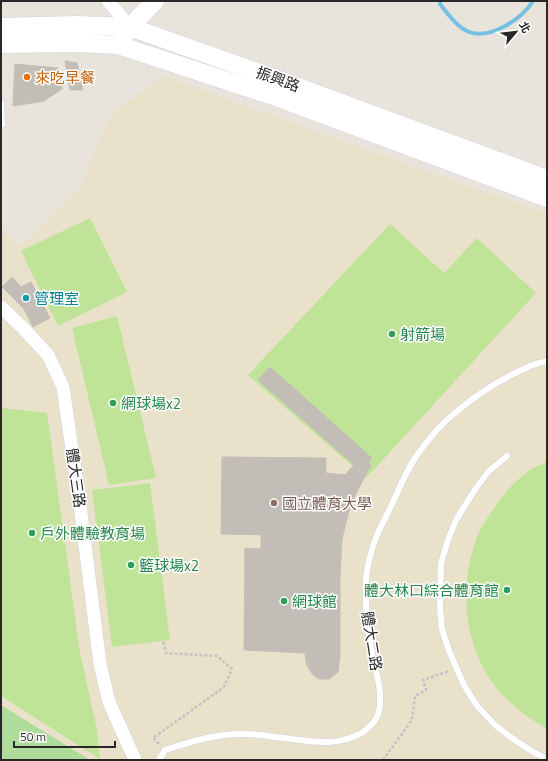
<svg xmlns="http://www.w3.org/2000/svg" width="548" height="761" font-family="'Titillium Web','Noto Sans TC',sans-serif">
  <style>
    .education { fill: #eae1cb }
    .green { fill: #aedc9b }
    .pitch { fill: #bfe397 }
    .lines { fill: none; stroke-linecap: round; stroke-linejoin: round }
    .stream { stroke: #75c1e4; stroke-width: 4 }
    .building { fill: #c2bdb7; stroke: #c4bfb5 }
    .lane-casing { stroke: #d0d2e0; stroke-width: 7 }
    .street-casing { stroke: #d0d2e0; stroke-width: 14 }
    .secondary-casing { stroke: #d0d2e0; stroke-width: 19 }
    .path { stroke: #c3c3c3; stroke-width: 2.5; stroke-dasharray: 3 2; stroke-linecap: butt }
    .lane { stroke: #fff; stroke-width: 6 }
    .street { stroke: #fff; stroke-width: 13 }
    .secondary { stroke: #fff; stroke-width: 18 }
    .food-dot { fill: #e8710a; stroke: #fff; stroke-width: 1.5 }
    .culture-dot { fill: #0f9aa8; stroke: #fff; stroke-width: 1.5 }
    .leisure-dot { fill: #2e9e5b; stroke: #fff; stroke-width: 1.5 }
    .education-dot { fill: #8d6e63; stroke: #fff; stroke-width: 1.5 }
    .labels { text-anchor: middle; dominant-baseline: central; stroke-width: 3; stroke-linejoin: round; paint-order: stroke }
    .food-label { font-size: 15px; fill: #c56008; stroke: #fff; text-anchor: start }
    .street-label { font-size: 15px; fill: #282828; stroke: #fff }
    .culture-label { font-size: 15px; fill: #0d838f; stroke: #fff; text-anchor: start }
    .leisure-label { font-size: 15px; fill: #27864d; stroke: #fff; text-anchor: start }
    .education-label { font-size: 15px; fill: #785e54; stroke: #fff; text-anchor: start }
  </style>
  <rect width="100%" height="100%" fill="#e9e4db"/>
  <!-- education -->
  <path class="education" d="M 163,76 L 473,188 L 547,213 L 547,760 L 1,760 L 1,229 L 21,246 L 80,188 L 110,115 Z"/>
  <!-- green -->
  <path class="green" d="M 1,705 L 90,760 L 1,760 Z"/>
  <!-- pitch -->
  <path class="pitch" d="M 90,218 L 127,292 L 58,326 L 21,251 Z
    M 390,224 L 444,273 L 477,238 L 536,293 L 366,478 L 248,375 Z
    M 117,316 L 156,478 L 109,485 L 72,328 Z
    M 1,408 L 47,413 L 80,653 L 97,730 L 100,759 L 1,696 Z
    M 547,462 L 547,729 C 519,713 493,691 480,661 C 461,619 462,572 480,530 C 484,522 490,515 495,507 C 498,503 500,499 504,495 C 509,487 525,473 533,468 C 538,466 542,464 547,462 Z
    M 150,483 L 170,640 L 112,647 L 92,490 Z"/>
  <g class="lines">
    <!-- stream -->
    <path class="stream" d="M 440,1 L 440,4 C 448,14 457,27 469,32 C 490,40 522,19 533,1"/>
  </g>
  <!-- building -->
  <path class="building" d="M 65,61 L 77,63 L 83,90 L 70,90 Z
    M 15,64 L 58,68 L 62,89 L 44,101 L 13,106 Z
    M 12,277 L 21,287 L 31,282 L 50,318 L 33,327 L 24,309 L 2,287 Z
    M 270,367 L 372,458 L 361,471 L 258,380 Z
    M 362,456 L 371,465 L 351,503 L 342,539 L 340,576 L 340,655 L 338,672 L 329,679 L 319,679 L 314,676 L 308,668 L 306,661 L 305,653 L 324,654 L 324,553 L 261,549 L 261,535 L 325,536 L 326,473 L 345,475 Z
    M 222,457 L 326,458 L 325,536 L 221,534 Z
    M 245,548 L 324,553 L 324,654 L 244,650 Z"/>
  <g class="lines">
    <defs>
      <path id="lane" d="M 1,104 L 2,124
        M 507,456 L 489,471 L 476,488 L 456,520 L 448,540 L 441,563 L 440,608 L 442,629 L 449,651 L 464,685 L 477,706 L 495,725 L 516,741 L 535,753 L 547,759
        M 159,760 L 165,750 C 190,742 215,734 242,734 C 253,734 264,735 275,737 C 304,740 336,749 363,732 C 370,727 377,720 379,712 C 383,692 376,672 372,653 C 367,629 365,604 366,580 C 367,566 372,548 377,535 C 381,526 386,517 390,508 C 399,490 406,471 417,455 C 427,441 441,424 455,413 C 476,395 503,378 528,367 C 534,364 541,363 547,361"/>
      <path id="street" d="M 108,1 L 130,27
        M 1,307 L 22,327 L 48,355 L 63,387 L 80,505 L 100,664 L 109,702 L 135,760"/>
      <path id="secondary" d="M 1,27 L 77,25 L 130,27 L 282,81 L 547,179
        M 124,36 L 130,27 L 155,1
        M 1,44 L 78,43 L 118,45 L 276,97 L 547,198"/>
    </defs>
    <!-- lane casing -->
    <use href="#lane" class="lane-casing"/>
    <!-- street casing -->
    <use href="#street" class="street-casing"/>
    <!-- secondary casing -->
    <use href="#secondary" class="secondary-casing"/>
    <!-- path -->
    <path class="path" d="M 159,744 L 153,738 L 224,687 L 232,669 L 217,656 L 166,653 L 163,641
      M 383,760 L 412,720 L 415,696 L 426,690 L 423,680 L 449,671"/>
    <!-- lane -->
    <use href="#lane" class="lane"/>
    <!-- street -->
    <use href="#street" class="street"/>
    <!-- secondary -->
    <use href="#secondary" class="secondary"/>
  </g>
  <!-- markers -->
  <circle class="food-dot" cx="27" cy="77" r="4"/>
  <circle class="culture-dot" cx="26" cy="298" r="4"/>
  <g class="leisure-dot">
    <circle cx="392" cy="334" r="4"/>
    <circle cx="113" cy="403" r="4"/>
    <circle cx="32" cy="533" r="4"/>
    <circle cx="131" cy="565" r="4"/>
    <circle cx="507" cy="590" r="4"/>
    <circle cx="284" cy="601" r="4"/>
  </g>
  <circle class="education-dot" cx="274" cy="503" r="4"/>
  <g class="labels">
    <!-- food labels -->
    <g class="food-label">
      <text x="35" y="77">來吃早餐</text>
    </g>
    <!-- street labels -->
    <g class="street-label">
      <text transform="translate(278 79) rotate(20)">振興路</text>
      <text transform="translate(76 478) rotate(82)">體大三路</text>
      <text transform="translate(372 641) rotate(81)">體大二路</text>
    </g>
    <!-- culture labels -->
    <g class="culture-label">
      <text x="34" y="298">管理室</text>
    </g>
    <!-- leisure labels -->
    <g class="leisure-label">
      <text x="400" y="334">射箭場</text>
      <text x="121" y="403">網球場x2</text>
      <text x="40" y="533">戶外體驗教育場</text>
      <text x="139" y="565">籃球場x2</text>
      <text x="499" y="590" text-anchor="end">體大林口綜合體育館</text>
      <text x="292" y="601">網球館</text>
    </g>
    <!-- education labels -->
    <g class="education-label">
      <text x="282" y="503">國立體育大學</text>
    </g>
  </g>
  <!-- border -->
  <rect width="548" height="761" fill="none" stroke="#282828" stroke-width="4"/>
  <!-- north arrow -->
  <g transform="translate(516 32) rotate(62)" stroke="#ffffff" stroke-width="3" paint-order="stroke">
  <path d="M0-3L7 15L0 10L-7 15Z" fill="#282828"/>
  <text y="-6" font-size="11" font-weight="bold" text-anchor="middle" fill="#282828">北</text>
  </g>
  <!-- scale -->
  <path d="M14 741v6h101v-6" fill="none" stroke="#282828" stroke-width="2"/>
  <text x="20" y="741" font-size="12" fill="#282828" stroke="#ffffff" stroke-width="3" paint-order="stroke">50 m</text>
</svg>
